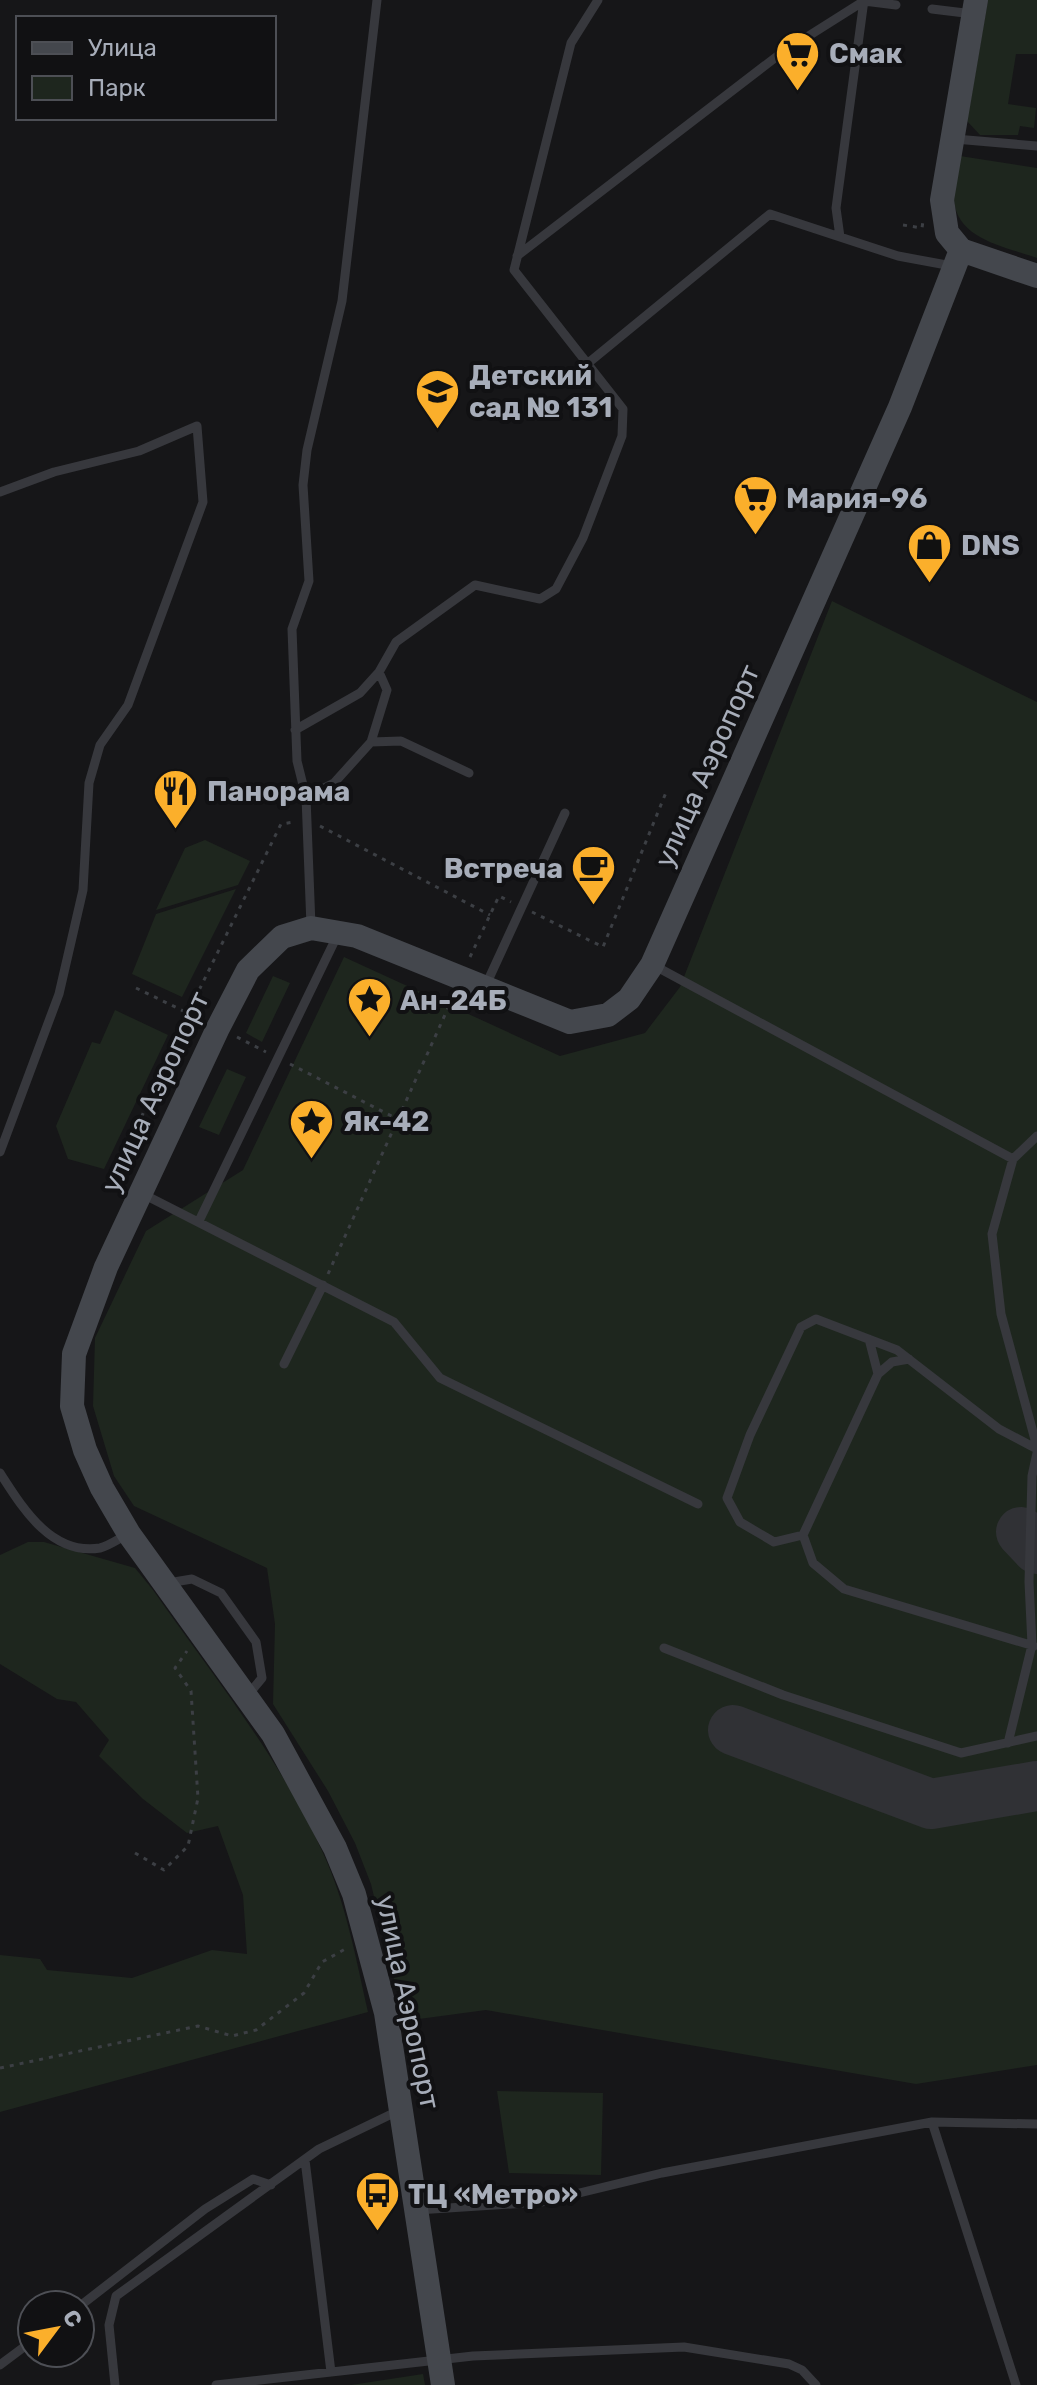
<svg xmlns="http://www.w3.org/2000/svg" width="1037" height="2385" font-family="Rubik,sans-serif">
  <style>
    .green { fill: #1e261e }
    .lines { fill: none; stroke-linecap: round; stroke-linejoin: round }
    .taxiway { stroke: #303135; stroke-width: 50 }
    .path { stroke: #3c3f44; stroke-width: 3; stroke-dasharray: 4 6; stroke-linecap: butt }
    .service { stroke: #37383d; stroke-width: 9 }
    .secondary { stroke: #44474d; stroke-width: 24 }
    .labels { text-anchor: middle; dominant-baseline: central; stroke-width: 8; stroke-linejoin: round; paint-order: stroke }
    .poi-label { font-size: 28px; font-weight: bold; fill: #a7adb9; stroke: #111113; text-anchor: start }
    .street-label { font-size: 28px; fill: #a7adb9; stroke: #111113 }
  </style>
  <rect width="100%" height="100%" fill="#161618"/>
  <!-- green -->
  <path class="green" d="M 988,0 L 1037,0 L 1037,54 L 1016,54 L 1008,104 L 1036,108 L 1034,128 L 1020,126 L 1018,135 L 980,135 L 967,121 Z
    M 960,156 L 1037,168 L 1037,258 C 1007,247 957,240 954,200 C 954,186 959,170 960,156 Z
    M 832,601 L 1037,702 L 1037,2065 L 916,2084 L 486,2010 L 404,2021 L 371,1884 L 355,1843 L 328,1791 L 273,1704 L 275,1624 L 267,1568 L 134,1506 L 114,1476 L 93,1406 L 95,1338 L 146,1231 L 243,1170 L 344,957 L 560,1056 L 645,1033 L 680,987 Z
    M 205,840 L 250,861 L 238,885 L 156,910 L 185,848 Z
    M 236,889 L 182,997 L 132,974 L 156,914 Z
    M 273,976 L 290,983 L 262,1042 L 246,1033 Z
    M 115,1010 L 168,1035 L 104,1169 L 68,1159 L 56,1126 L 92,1042 L 100,1044 Z
    M 227,1069 L 246,1077 L 219,1135 L 199,1127 Z
    M 28,1542 L 44,1542 L 135,1568 L 153,1590 C 211,1673 282,1761 323,1853 C 346,1903 356,1959 368,2012 L 0,2112 L 0,1955 L 40,1959 L 47,1970 L 132,1978 L 212,1950 L 247,1954 L 243,1895 L 218,1826 L 187,1833 L 143,1799 L 99,1756 L 109,1740 L 76,1702 L 57,1699 L 0,1664 L 0,1555 Z
    M 497,2091 L 603,2093 L 601,2175 L 509,2173 Z
    M 423,2374 L 425,2385 L 351,2385 Z"/>
  <g class="lines">
    <!-- taxiway -->
    <path class="taxiway" d="M 1021,1532 L 1037,1549
      M 733,1730 L 931,1804 L 1037,1786"/>
    <!-- path -->
    <path class="path" d="M 903,225 L 922,228 L 923,221
      M 320,826 L 490,915
      M 532,912 L 603,947 L 667,790
      M 470,957 L 499,896 L 511,902
      M 136,988 L 198,1018
      M 237,1037 L 266,1052
      M 290,1064 L 413,1127
      M 118,1172 L 174,1041 L 281,824 L 294,822
      M 328,1274 L 453,997
      M 135,1853 L 164,1870 L 188,1846 L 198,1798 L 191,1691 L 175,1668 L 187,1651
      M 0,2068 L 198,2026 L 232,2036 L 256,2030 L 304,1993 L 322,1962 L 347,1948"/>
    <!-- service -->
    <path class="service" d="M 864,0 L 836,208 L 840,237 L 898,256 L 952,266
      M 932,9 L 973,14
      M 955,139 L 1037,146
      M 517,256 L 780,54 L 864,1 L 896,5
      M 587,364 L 770,214 L 840,237
      M 0,492 L 54,472 L 139,451 L 197,426 L 203,502 L 128,705 L 100,745 L 89,783 L 83,890 L 59,994 L 0,1152
      M 295,730 L 360,693 L 379,672 L 396,642 L 475,585 L 540,599 L 556,589 L 583,538 L 622,436 L 623,409 L 514,270 L 571,43 L 598,0
      M 371,742 L 387,690 L 379,672
      M 306,797 L 334,783 L 371,742 L 401,741 L 469,773
      M 311,926 L 306,797 L 297,761 L 292,629 L 309,581 L 303,485 L 307,450 L 342,301 L 377,0
      M 655,966 L 1013,1159 L 1037,1136
      M 485,987 L 565,813
      M 1013,1159 L 992,1234 L 1001,1314 L 1037,1447
      M 141,1193 L 394,1322 L 440,1378 L 698,1504
      M 199,1221 L 337,936
      M 869,1339 L 878,1374 L 803,1535 L 774,1542 L 740,1522 L 727,1498 L 750,1435 L 801,1327 L 816,1319 L 897,1350 L 999,1429 L 1037,1449
      M 284,1364 L 323,1285
      M 878,1374 L 892,1362 L 909,1359
      M 0,1473 C 22,1507 51,1556 100,1548 C 109,1546 120,1538 128,1534
      M 803,1535 L 813,1563 L 844,1589 L 1034,1646
      M 168,1583 L 192,1579 L 221,1593 L 256,1642 L 262,1678 L 247,1696
      M 664,1648 L 783,1695 L 961,1753 L 1037,1736
      M 1008,1743 L 1032,1645 L 1029,1582 L 1032,1476 L 1037,1453
      M 932,2122 L 1016,2385
      M 305,2160 L 331,2372
      M 417,2210 L 542,2202 L 662,2173 L 932,2122 L 1037,2124
      M 80,2306 L 205,2209 L 253,2179 L 271,2185
      M 0,2365 L 32,2341
      M 115,2385 L 109,2325 L 116,2296 L 319,2149 L 400,2110
      M 216,2385 L 473,2356 L 684,2347 L 789,2364 L 802,2370 L 816,2385"/>
    <!-- secondary -->
    <path class="secondary" d="M 976,0 L 942,200 L 947,233 L 961,250 L 1037,276
      M 443,2385 L 386,2013 L 354,1894 L 335,1848 L 273,1734 L 129,1534 L 102,1488 L 85,1450 L 72,1406 L 74,1354 L 106,1267 L 218,1028 L 248,970 L 282,937 L 311,928 L 357,936 L 570,1022 L 608,1015 L 629,999 L 652,965 L 900,407 L 961,250"/>
  </g>
  <!-- icons -->
  <defs>
    <symbol id="supermarket-pin" viewBox="-11 -11 22 30"><path d="M0 17L-7.5 6A9.5 9.5 0 1 1 7.5 6Z" fill="#fbaf2b" stroke="#111113"/><path d="M-6-5.5h2.5l.6 2H6L4.5 2H-2.5L-4.4-4H-6ZM-1.5 3.2a1.3 1.3 0 1 0 .1 0ZM3 3.2a1.3 1.3 0 1 0 .1 0Z" fill="#111"/></symbol>
    <symbol id="school-pin" viewBox="-11 -11 22 30"><path d="M0 17L-7.5 6A9.5 9.5 0 1 1 7.5 6Z" fill="#fbaf2b" stroke="#111113"/><path d="M0-5L7-2L0 1L-7-2ZM-4 1L0 2.5L4 1V4Q0 6-4 4Z" fill="#111"/></symbol>
    <symbol id="shop-pin" viewBox="-11 -11 22 30"><path d="M0 17L-7.5 6A9.5 9.5 0 1 1 7.5 6Z" fill="#fbaf2b" stroke="#111113"/><path d="M-5-2.5h2.3a2.7 3.5 0 0 1 5.4 0H5L5.5 6h-11ZM-1.5-2.5h3a1.5 2.3 0 0 0-3 0Z" fill="#111"/></symbol>
    <symbol id="restaurant-pin" viewBox="-11 -11 22 30"><path d="M0 17L-7.5 6A9.5 9.5 0 1 1 7.5 6Z" fill="#fbaf2b" stroke="#111113"/><path d="M-5-6h1v4h1v-4h1v4h1v-4h1v5L-1.5 .5V6h-2V.5L-5-1ZM5-6V6H3V1.5H1.5Q1.5-4 5-6Z" fill="#111"/></symbol>
    <symbol id="cafe-pin" viewBox="-11 -11 22 30"><path d="M0 17L-7.5 6A9.5 9.5 0 1 1 7.5 6Z" fill="#fbaf2b" stroke="#111113"/><path d="M-5.5-4.5H6V0H3Q3 3.5 0 3.5H-2.5Q-5.5 3.5-5.5 0ZM3-3.2v2h1.7v-2ZM-6 4.5H4V6H-6Z" fill="#111"/></symbol>
    <symbol id="sight-pin" viewBox="-11 -11 22 30"><path d="M0 17L-7.5 6A9.5 9.5 0 1 1 7.5 6Z" fill="#fbaf2b" stroke="#111113"/><path d="M0-6L1.8-2.2L6-1.7L2.9 1.2L3.7 5.4L0 3.3L-3.7 5.4L-2.9 1.2L-6-1.7L-1.8-2.2Z" fill="#111"/></symbol>
    <symbol id="bus-pin" viewBox="-11 -11 22 30"><path d="M0 17L-7.5 6A9.5 9.5 0 1 1 7.5 6Z" fill="#fbaf2b" stroke="#111113"/><path d="M-5-6H5V4H4V6H2V4H-2V6H-4V4H-5ZM-3.5-4V0h7V-4ZM-3.5 1.2v1.5H-2V1.2ZM2 1.2v1.5H3.5V1.2Z" fill="#111"/></symbol>
  </defs>
  <g fill-rule="evenodd">
    <use href="#supermarket-pin" x="772" y="28" width="51" height="69"/>
    <use href="#school-pin" x="412" y="366" width="51" height="69"/>
    <use href="#supermarket-pin" x="730" y="472" width="51" height="69"/>
    <use href="#shop-pin" x="904" y="520" width="51" height="69"/>
    <use href="#restaurant-pin" x="150" y="766" width="51" height="69"/>
    <use href="#cafe-pin" x="568" y="842" width="51" height="69"/>
    <use href="#sight-pin" x="344" y="974" width="51" height="69"/>
    <use href="#sight-pin" x="286" y="1096" width="51" height="69"/>
    <use href="#bus-pin" x="352" y="2168" width="51" height="69"/>
  </g>
  <g class="labels">
    <!-- poi labels -->
    <g class="poi-label">
      <text x="829" y="53">Смак</text>
      <text x="469" y="375">Детский<tspan x="469" dy="32">сад № 131</tspan></text>
      <text x="786" y="498">Мария-96</text>
      <text x="961" y="545">DNS</text>
      <text x="207" y="791">Панорама</text>
      <text x="563" y="868" text-anchor="end">Встреча</text>
      <text x="400" y="1000">Ан-24Б</text>
      <text x="343" y="1121">Як-42</text>
      <text x="408" y="2194">ТЦ «Метро»</text>
    </g>
    <!-- street labels -->
    <g class="street-label">
      <text transform="translate(707 766) rotate(-66)">улица Аэропорт</text>
      <text transform="translate(155 1092) rotate(-65)">улица Аэропорт</text>
      <text transform="translate(408 2002) rotate(78)">улица Аэропорт</text>
    </g>
  </g>
  <!-- legend -->
  <rect x="16" y="16" width="260" height="104" fill="#111113" stroke="#4d4f55" stroke-width="2"/>
  <rect x="32" y="42" width="40" height="12" fill="#44474d" stroke="#4d4f55" stroke-width="2"/>
  <text x="88" y="56" font-size="24" fill="#a7adb9">Улица</text>
  <rect x="32" y="76" width="40" height="24" fill="#1e261e" stroke="#4d4f55" stroke-width="2"/>
  <text x="88" y="96" font-size="24" fill="#a7adb9">Парк</text>
  <!-- north arrow -->
  <g transform="translate(56 2329) rotate(58)"><circle r="38" fill="#111113" stroke="#4d4f55" stroke-width="2"/>
  <path d="M0-6L14 30L0 20L-14 30Z" fill="#fbaf2b"/>
  <text y="-12" font-size="22" font-weight="bold" text-anchor="middle" fill="#a7adb9">С</text>
  </g>
</svg>
